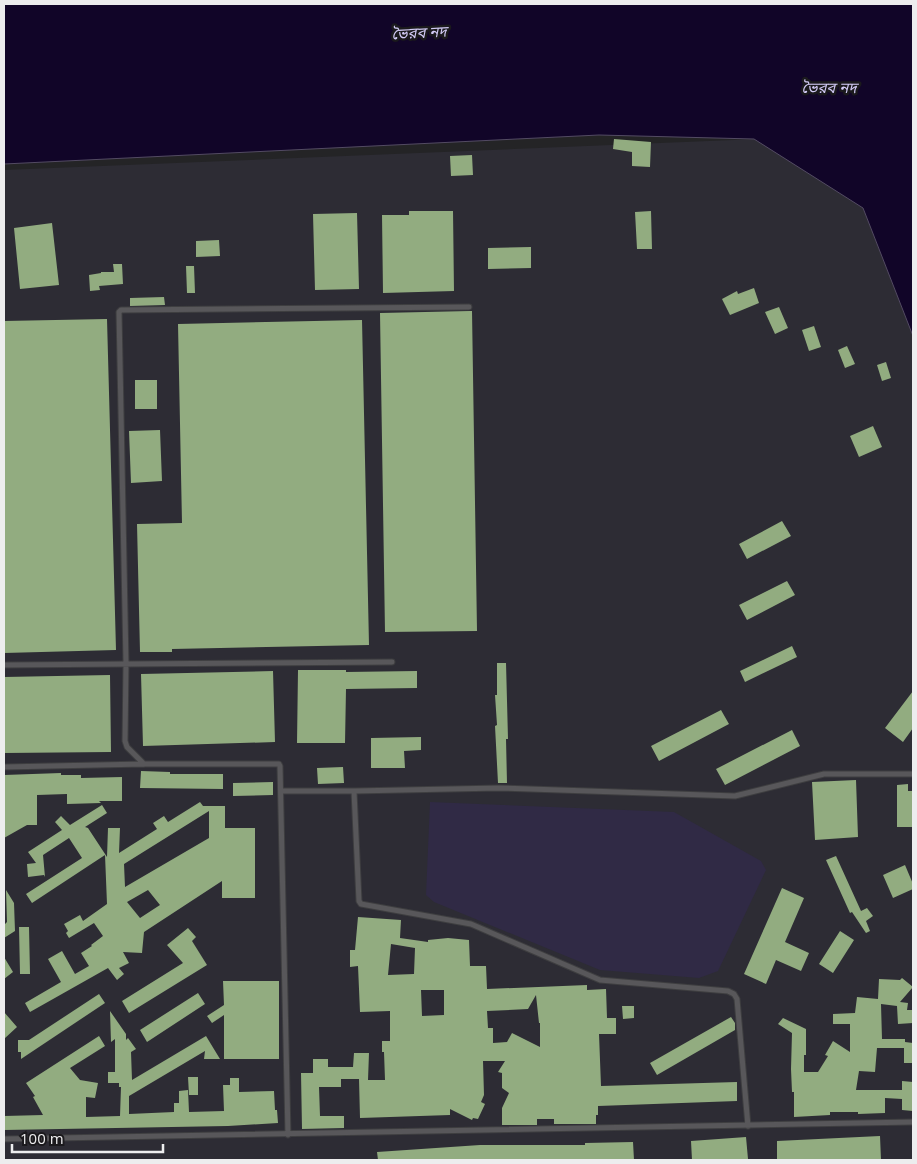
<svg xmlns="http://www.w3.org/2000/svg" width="917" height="1164" font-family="'Open Sans','Noto Sans Bengali',sans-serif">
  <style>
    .built { fill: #2d2c34 }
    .green { fill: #302a45 }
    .water { fill: #110528; stroke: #534b63 }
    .building { fill: #92ac80; fill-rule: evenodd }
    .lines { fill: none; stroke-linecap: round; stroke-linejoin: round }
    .lane-casing { stroke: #3e3e40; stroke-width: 7 }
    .lane { stroke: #58575a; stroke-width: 5 }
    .labels { text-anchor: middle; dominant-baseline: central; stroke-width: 5; stroke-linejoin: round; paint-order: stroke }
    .water-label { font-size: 15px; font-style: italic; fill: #d3cbf6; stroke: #1b1a1d }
  </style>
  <rect width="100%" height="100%" fill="#242426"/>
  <!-- built -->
  <path class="built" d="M 758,139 L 863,208 L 913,336 L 913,1160 L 4,1160 L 4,170 Z"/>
  <!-- green -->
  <path class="green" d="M 430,802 L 674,812 L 761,861 L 766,870 L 718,971 L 699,978 L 600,970 L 434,902 L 426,895 Z"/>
  <!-- water -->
  <path class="water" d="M 4,4 L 913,4 L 913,336 L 863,208 L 754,139 L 599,135 L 4,164 Z"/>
  <!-- building -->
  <path class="building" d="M 614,139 L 651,142 L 650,167 L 632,166 L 632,152 L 613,149 Z
    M 472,155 L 473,175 L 451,176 L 450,156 Z
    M 409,211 L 453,211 L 454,291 L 383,293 L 382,215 L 409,215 Z
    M 651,211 L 652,249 L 637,249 L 635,212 Z
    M 357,213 L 359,289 L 315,290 L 313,214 Z
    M 52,223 L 59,285 L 20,289 L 14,228 Z
    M 219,240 L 220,256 L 196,257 L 196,241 Z
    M 531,247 L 531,268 L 488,269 L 488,248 Z
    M 113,264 L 122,264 L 123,284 L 99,286 L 100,290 L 90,291 L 89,275 L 101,273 L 101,272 L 114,272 Z
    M 186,266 L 194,266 L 195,293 L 187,293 Z
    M 754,288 L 759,303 L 730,315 L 722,299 L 737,291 L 738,294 Z
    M 164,297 L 165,305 L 130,306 L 130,298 Z
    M 779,307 L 788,328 L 775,334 L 765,312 Z
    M 470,311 L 472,311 L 477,631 L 385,632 L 380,313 Z
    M 107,319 L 116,650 L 4,653 L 4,321 Z
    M 362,320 L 369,645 L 172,649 L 172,652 L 140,652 L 137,524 L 182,523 L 178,324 Z
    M 814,326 L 821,347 L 809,351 L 802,330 Z
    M 847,346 L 855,364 L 845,368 L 838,350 Z
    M 886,362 L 891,378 L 882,381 L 877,365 Z
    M 135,380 L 157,380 L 157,409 L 135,409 Z
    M 873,426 L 882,447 L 859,457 L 850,436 Z
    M 160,430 L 162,481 L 131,483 L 129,431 Z
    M 782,521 L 791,536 L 747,559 L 739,544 Z
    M 787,581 L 795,595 L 747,620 L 739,605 Z
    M 792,646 L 797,657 L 745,682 L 740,671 Z
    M 497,663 L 506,663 L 508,739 L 506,739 L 507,783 L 498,783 L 495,726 L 497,725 L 495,695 L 497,695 Z
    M 298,670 L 346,670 L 346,672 L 417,671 L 417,688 L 346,689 L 345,743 L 297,743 Z
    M 273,671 L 275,742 L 143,746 L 141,674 Z
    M 110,675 L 111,752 L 4,753 L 4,677 Z
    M 913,691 L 913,728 L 903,742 L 885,728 Z
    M 721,710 L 729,724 L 659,761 L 651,746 Z
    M 792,730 L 800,746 L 725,785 L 716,769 Z
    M 421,737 L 421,750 L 404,751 L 405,768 L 371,768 L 371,738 Z
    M 343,767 L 344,783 L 318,784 L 317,768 Z
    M 141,771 L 170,772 L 170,774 L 223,774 L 223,789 L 140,788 Z
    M 61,773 L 61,775 L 81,775 L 81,778 L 122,777 L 122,801 L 99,801 L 101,803 L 67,804 L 67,794 L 37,795 L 37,825 L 27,825 L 4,838 L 4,775 Z
    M 856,780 L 858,837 L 815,840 L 812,782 Z
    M 273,782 L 273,795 L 233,796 L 233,783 Z
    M 908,784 L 908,791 L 913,791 L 913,827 L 897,827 L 897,785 Z
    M 200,802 L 203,806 L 225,806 L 225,828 L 255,828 L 255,898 L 222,898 L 222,881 L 144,932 L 142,953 L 123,952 L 129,963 L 119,968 L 124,974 L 117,980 L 108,968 L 30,1012 L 25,1003 L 61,982 L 48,959 L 62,951 L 75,974 L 89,966 L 81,953 L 92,946 L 91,945 L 103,936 L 94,923 L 69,938 L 66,933 L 68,931 L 64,924 L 80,915 L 83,921 L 107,904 L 105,855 L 32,903 L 26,894 L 82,858 L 69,838 L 43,855 L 45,877 L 44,875 L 28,877 L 27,864 L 36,863 L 28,852 L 62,830 L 55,822 L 61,816 L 70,825 L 102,805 L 107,813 L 85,827 L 88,828 L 107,857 L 108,828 L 120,828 L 119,853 L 157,829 L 153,823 L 164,816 L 168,822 ZM 209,811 L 209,838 L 125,887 L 124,864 ZM 148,890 L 160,905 L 140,918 L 127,902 Z
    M 836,856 L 861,911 L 867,908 L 873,916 L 866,921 L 870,931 L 866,933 L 852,912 L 850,913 L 826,860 Z
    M 905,865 L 913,884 L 913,889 L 893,898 L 883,875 Z
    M 782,888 L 804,898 L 785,942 L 809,953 L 801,971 L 776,960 L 766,984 L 744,974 Z
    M 6,890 L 14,903 L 15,931 L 4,938 L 4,925 L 7,922 Z
    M 358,917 L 401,920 L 400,938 L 428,942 L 428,940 L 448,938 L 469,940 L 470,966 L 486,966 L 487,989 L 587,985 L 587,990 L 606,989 L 607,1018 L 616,1018 L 616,1034 L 599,1034 L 601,1086 L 737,1082 L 737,1101 L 598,1106 L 598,1115 L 596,1115 L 596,1124 L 554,1124 L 554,1119 L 537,1119 L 537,1125 L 502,1125 L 502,1108 L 509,1093 L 502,1088 L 502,1073 L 498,1072 L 505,1061 L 483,1061 L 484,1095 L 481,1102 L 485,1104 L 478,1119 L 473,1118 L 472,1120 L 450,1109 L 450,1115 L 360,1118 L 359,1079 L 341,1079 L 341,1087 L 319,1087 L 320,1116 L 344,1116 L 344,1128 L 302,1129 L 301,1073 L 313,1073 L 313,1059 L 328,1059 L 328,1067 L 353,1067 L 354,1053 L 369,1053 L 368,1080 L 385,1080 L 384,1052 L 382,1052 L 382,1041 L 390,1041 L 390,1011 L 360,1012 L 358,966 L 350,967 L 350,950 L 355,950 ZM 391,944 L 415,948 L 414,974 L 388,975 ZM 421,990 L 444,990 L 444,1015 L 422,1016 ZM 536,995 L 539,1023 L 540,1023 L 540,1047 L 512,1033 L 507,1042 L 493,1043 L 493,1028 L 488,1028 L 487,1011 L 528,1009 Z
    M 19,927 L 29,927 L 30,974 L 20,974 Z
    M 188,928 L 196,937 L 192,941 L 207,965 L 129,1013 L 122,1001 L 183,963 L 167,945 Z
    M 840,931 L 854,940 L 833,973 L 819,964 Z
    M 4,957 L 13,972 L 4,979 Z
    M 902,978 L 913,987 L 900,1002 L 908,1003 L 907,1010 L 913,1010 L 913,1023 L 898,1024 L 897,1006 L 881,1004 L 882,1039 L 905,1039 L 905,1042 L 913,1043 L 913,1063 L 904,1063 L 904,1048 L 877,1048 L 875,1072 L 859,1071 L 856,1090 L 902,1090 L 902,1081 L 913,1082 L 913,1111 L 902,1110 L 902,1099 L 885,1098 L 885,1113 L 858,1114 L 858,1112 L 830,1112 L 830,1115 L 794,1117 L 794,1092 L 792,1092 L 791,1069 L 792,1033 L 778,1024 L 783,1018 L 806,1029 L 806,1055 L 804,1055 L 804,1072 L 818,1072 L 828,1056 L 825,1055 L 833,1041 L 850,1052 L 850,1024 L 833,1024 L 833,1014 L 855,1013 L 857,997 L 878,999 L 879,979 L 900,980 Z
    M 223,981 L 279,981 L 279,1059 L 224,1059 L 224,1015 L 212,1023 L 207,1016 L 224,1005 Z
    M 198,993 L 205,1004 L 147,1042 L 140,1030 Z
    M 99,994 L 105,1003 L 21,1059 L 21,1052 L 18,1052 L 18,1040 L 29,1040 Z
    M 622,1006 L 634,1006 L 634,1018 L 623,1019 Z
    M 110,1011 L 126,1034 L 126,1040 L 128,1038 L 136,1049 L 131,1052 L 132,1080 L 206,1036 L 220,1059 L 204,1059 L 205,1051 L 129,1096 L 129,1114 L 174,1112 L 174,1103 L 179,1103 L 179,1091 L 188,1090 L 189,1112 L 224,1111 L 223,1085 L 230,1085 L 230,1078 L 239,1078 L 239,1092 L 274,1091 L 275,1110 L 277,1110 L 278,1123 L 228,1126 L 4,1130 L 4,1116 L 43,1115 L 33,1097 L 35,1096 L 26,1083 L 99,1036 L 105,1046 L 70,1068 L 80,1080 L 98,1083 L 95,1098 L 86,1097 L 86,1117 L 120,1116 L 121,1087 L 119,1087 L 119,1083 L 108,1083 L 108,1072 L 115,1072 L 115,1039 L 111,1042 Z
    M 4,1012 L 17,1027 L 4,1039 Z
    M 731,1017 L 735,1023 L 735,1030 L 657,1075 L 650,1063 Z
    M 188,1077 L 198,1077 L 198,1095 L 189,1095 Z
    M 880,1136 L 881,1160 L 777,1160 L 777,1141 Z
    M 746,1137 L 748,1159 L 692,1160 L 691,1141 Z
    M 633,1142 L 634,1160 L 378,1160 L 377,1152 L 480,1145 L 585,1145 L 585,1143 Z"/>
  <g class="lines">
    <defs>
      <path id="lane" d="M 4,665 L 392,662
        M 144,764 L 127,747 L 125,741 L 126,663 L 119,312 L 121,310 L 469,307
        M 4,767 L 144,764 L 279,764 L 280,766 L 288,1135
        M 281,791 L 354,791 L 359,901 L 361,904 L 471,924 L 600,980 L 728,991 L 734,994 L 737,999 L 748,1126
        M 354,791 L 499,788 L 735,796 L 824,774 L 913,774
        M 4,1139 L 913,1122"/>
    </defs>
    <!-- lane casing -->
    <use href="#lane" class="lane-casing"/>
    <!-- lane -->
    <use href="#lane" class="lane"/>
  </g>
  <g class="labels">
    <!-- water labels -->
    <g class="water-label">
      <text transform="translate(419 32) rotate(-3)">ভৈরব নদ</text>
      <text x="829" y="87">ভৈরব নদ</text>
    </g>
  </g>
  <!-- border -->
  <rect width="917" height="1164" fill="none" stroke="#ededee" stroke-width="10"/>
  <!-- scale -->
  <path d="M12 1144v8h151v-8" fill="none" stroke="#ededee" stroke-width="2.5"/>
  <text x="20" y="1144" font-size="15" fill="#ededee" stroke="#1b1a1d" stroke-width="4" paint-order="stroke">100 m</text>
</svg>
